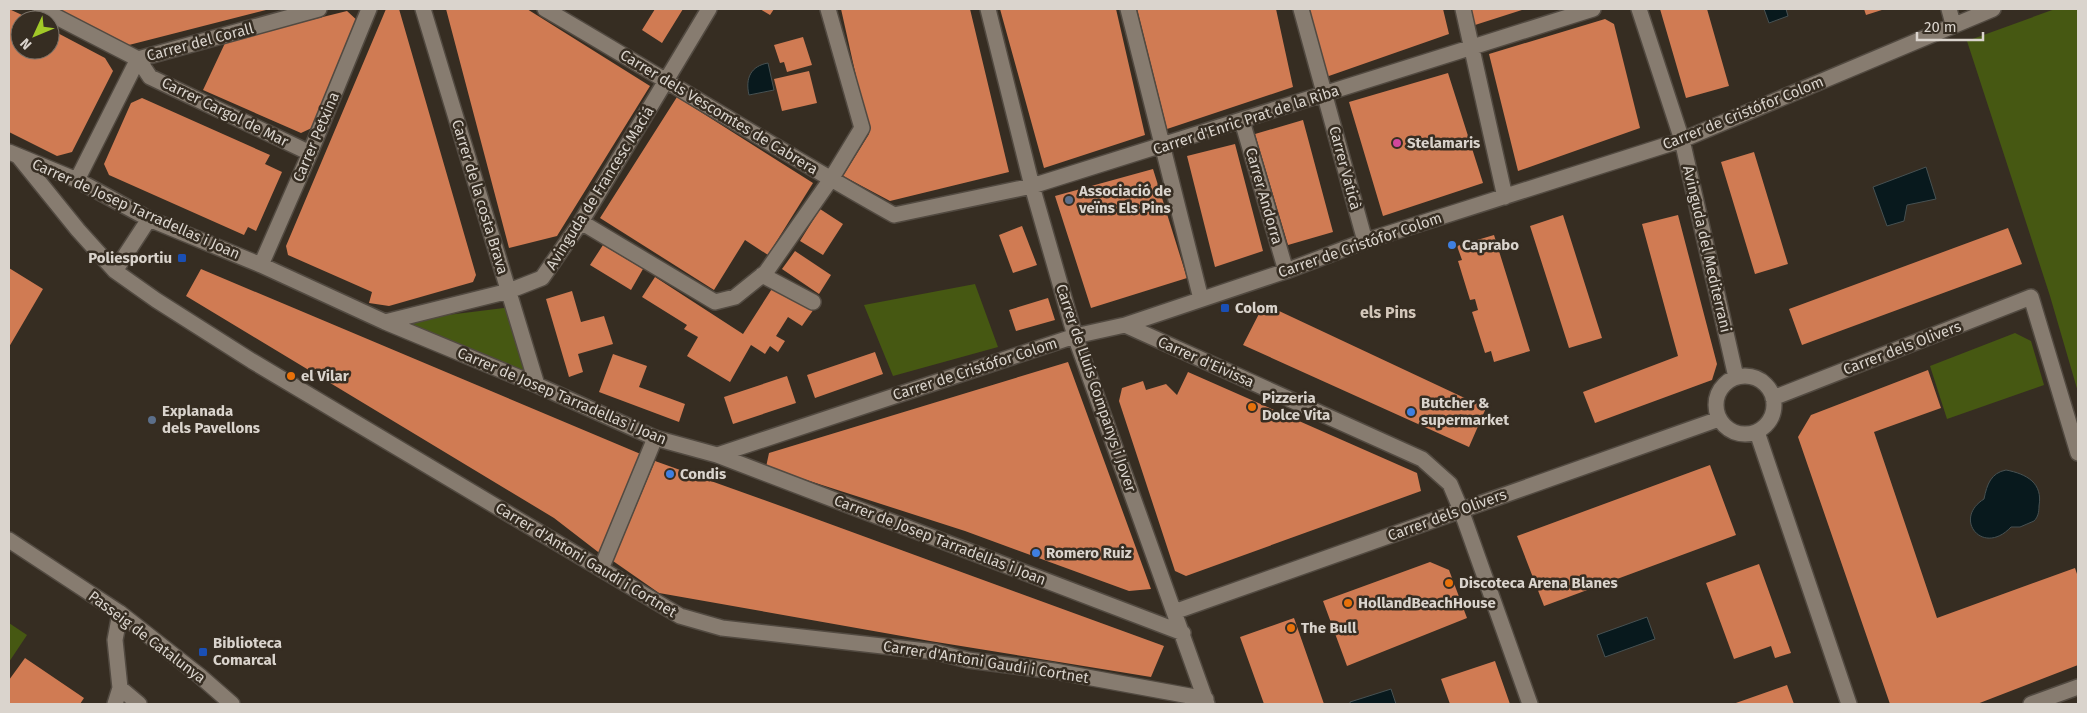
<svg xmlns="http://www.w3.org/2000/svg" width="2087" height="713" font-family="'Fira Sans',sans-serif">
  <style>
    .green { fill: #465812 }
    .water { fill: #08191d; stroke: #475152 }
    .building { fill: #d07b53 }
    .lines { fill: none; stroke-linecap: round; stroke-linejoin: round }
    .pedestrian-casing { stroke: #524a41; stroke-width: 18 }
    .minor-casing { stroke: #524a41; stroke-width: 18 }
    .tertiary-casing { stroke: #524a41; stroke-width: 18 }
    .pedestrian { stroke: #877c70; stroke-width: 15 }
    .minor { stroke: #877c70; stroke-width: 15 }
    .tertiary { stroke: #877c70; stroke-width: 15 }
    .hotel-dot { fill: #d1479c; stroke: #362d22; stroke-width: 2 }
    .service-dot { fill: #5c6f8a; stroke: #362d22; stroke-width: 2 }
    .shop-dot { fill: #3f7fe0; stroke: #362d22; stroke-width: 2 }
    .transit-dot { fill: #1a4fb4; stroke: #362d22; stroke-width: 2 }
    .food-dot { fill: #e8710a; stroke: #362d22; stroke-width: 2 }
    .labels { text-anchor: middle; dominant-baseline: central; stroke-width: 5; stroke-linejoin: round; paint-order: stroke }
    .street-label { font-size: 15px; fill: #dad4cd; stroke: #362d22 }
    .poi-label { font-size: 15px; font-weight: bold; fill: #dad4cd; stroke: #362d22; text-anchor: start }
    .neighbourhood-label { font-size: 16px; font-weight: bold; fill: #d3c7ba; stroke: #362d22 }
  </style>
  <rect width="100%" height="100%" fill="#362d22"/>
  <!-- green -->
  <path class="green" d="M 2055,9 L 2078,9 L 2078,392 L 2050,296 L 1967,41 Z
    M 975,284 L 998,347 L 893,376 L 864,305 Z
    M 513,307 L 532,380 L 399,321 Z
    M 2015,333 L 2031,341 L 2044,385 L 1947,419 L 1930,366 Z
    M 9,623 L 27,635 L 9,662 Z"/>
  <!-- water -->
  <path class="water" d="M 1764,9 L 1786,9 L 1788,16 L 1769,23 Z
    M 768,63 L 774,90 L 749,95 C 745,78 751,66 768,63 Z
    M 1926,167 L 1936,199 L 1907,205 L 1904,221 L 1887,226 L 1873,187 Z
    M 2006,470 C 2027,474 2043,483 2039,506 C 2039,512 2038,517 2034,521 L 2020,527 L 2011,527 C 1983,557 1952,519 1984,499 C 1987,484 1991,473 2006,470 Z
    M 1647,617 L 1655,639 L 1605,657 L 1597,635 Z
    M 1391,689 L 1396,704 L 1350,704 L 1350,702 Z"/>
  <!-- building -->
  <path class="building" d="M 9,9 L 33,20 L 20,20 L 20,50 L 50,50 L 50,29 L 105,58 L 113,71 L 72,152 L 57,156 L 9,132 Z
    M 51,9 L 270,9 L 125,46 Z
    M 386,9 L 399,9 L 476,275 L 473,282 L 389,306 L 369,303 L 372,292 L 288,255 L 286,246 Z
    M 446,9 L 527,9 L 650,86 L 557,236 L 509,248 Z
    M 655,9 L 683,9 L 662,43 L 642,30 Z
    M 760,9 L 774,9 L 770,15 Z
    M 841,9 L 970,9 L 1009,172 L 890,201 L 843,176 L 869,134 Z
    M 1000,9 L 1116,9 L 1145,135 L 1044,168 Z
    M 1137,9 L 1276,9 L 1293,87 L 1167,129 Z
    M 1308,9 L 1443,9 L 1449,34 L 1326,77 Z
    M 1471,9 L 1525,9 L 1475,25 Z
    M 1660,9 L 1707,9 L 1729,86 L 1686,98 Z
    M 1864,9 L 1885,9 L 1866,15 Z
    M 347,11 L 360,23 L 316,126 L 301,133 L 203,90 L 226,41 Z
    M 1605,19 L 1614,24 L 1640,128 L 1518,171 L 1489,54 Z
    M 803,37 L 812,65 L 787,72 L 784,62 L 780,63 L 774,45 Z
    M 809,71 L 817,103 L 782,111 L 774,79 Z
    M 1448,73 L 1483,183 L 1383,216 L 1349,102 Z
    M 677,97 L 813,183 L 768,255 L 745,240 L 714,290 L 600,218 Z
    M 142,98 L 270,155 L 265,164 L 282,172 L 256,231 L 248,227 L 244,235 L 109,175 L 104,164 L 131,103 Z
    M 1303,120 L 1333,232 L 1288,245 L 1255,134 Z
    M 1235,144 L 1263,251 L 1215,267 L 1187,156 Z
    M 1754,152 L 1788,264 L 1755,274 L 1721,162 Z
    M 1153,169 L 1187,278 L 1091,308 L 1055,196 Z
    M 820,209 L 843,224 L 823,255 L 800,241 Z
    M 1563,215 L 1602,338 L 1569,348 L 1530,226 Z
    M 1678,215 L 1717,364 L 1712,380 L 1595,423 L 1583,392 L 1678,356 L 1642,224 Z
    M 1022,226 L 1037,265 L 1013,273 L 999,235 Z
    M 2008,228 L 2022,264 L 1802,345 L 1789,309 Z
    M 1494,235 L 1530,351 L 1494,362 L 1491,351 L 1485,353 L 1472,312 L 1478,310 L 1475,299 L 1470,300 L 1458,261 L 1462,260 L 1457,246 Z
    M 603,245 L 643,269 L 631,290 L 590,265 Z
    M 795,251 L 831,275 L 819,294 L 782,269 Z
    M 9,268 L 43,289 L 9,347 Z
    M 201,269 L 643,455 L 602,555 L 554,518 L 186,296 Z
    M 655,277 L 743,334 L 775,284 L 814,309 L 802,326 L 788,317 L 776,336 L 785,341 L 778,352 L 770,346 L 765,354 L 751,345 L 730,382 L 687,356 L 698,337 L 684,329 L 687,325 L 642,297 Z
    M 572,291 L 581,322 L 604,316 L 613,344 L 578,354 L 583,372 L 569,377 L 546,299 Z
    M 1048,298 L 1055,320 L 1016,331 L 1009,310 Z
    M 1264,304 L 1486,408 L 1469,447 L 1243,345 Z
    M 875,352 L 883,374 L 815,398 L 807,375 Z
    M 613,354 L 647,366 L 639,387 L 685,404 L 679,422 L 599,392 Z
    M 1068,362 L 1151,589 L 1129,591 L 965,531 L 766,467 L 769,453 Z
    M 1928,370 L 1941,408 L 1874,432 L 1937,618 L 2075,568 L 2078,577 L 2078,665 L 1977,704 L 1890,704 L 1798,437 L 1811,415 Z
    M 1188,372 L 1417,473 L 1421,491 L 1186,576 L 1175,571 L 1119,401 L 1122,388 L 1143,381 L 1146,390 L 1166,384 L 1177,395 Z
    M 787,376 L 796,403 L 733,424 L 724,397 Z
    M 655,461 L 789,509 L 1164,646 L 1151,677 L 930,641 L 659,593 L 613,561 Z
    M 1710,465 L 1736,535 L 1544,606 L 1517,536 Z
    M 1430,562 L 1449,570 L 1467,618 L 1347,666 L 1323,601 Z
    M 1759,564 L 1791,653 L 1775,658 L 1771,646 L 1734,659 L 1706,583 Z
    M 1294,618 L 1324,704 L 1264,704 L 1240,637 Z
    M 25,658 L 84,698 L 80,704 L 9,704 L 9,680 Z
    M 1495,661 L 1510,704 L 1450,704 L 1441,679 Z
    M 1787,685 L 1794,704 L 1733,704 Z"/>
  <g class="lines">
    <defs>
      <path id="pedestrian" d="M 601,569 L 655,438"/>
      <path id="minor" d="M 41,9 L 138,59 L 150,77 L 310,153
        M 423,9 L 537,385
        M 545,9 C 662,77 776,149 894,215 L 1032,186 L 1593,9
        M 988,9 L 1032,186 L 1075,336 L 1207,704
        M 1128,9 L 1201,299
        M 1301,9 L 1365,241
        M 1463,9 L 1505,197
        M 1639,9 L 1682,140 L 1736,377
        M 1949,9 L 1953,24
        M 1242,121 L 1286,271
        M 9,152 L 77,180 L 149,219 L 261,265 L 385,322 L 537,385 L 655,438 L 717,455 L 1183,633
        M 19,157 L 78,230 L 115,271 L 156,300 L 252,361 L 680,616 L 722,628 L 936,652 L 968,660 L 1054,671 L 1206,699
        M 77,180 L 138,59 L 319,9
        M 581,222 L 715,302 L 735,297 L 766,272 L 831,179 L 862,128 L 828,9
        M 261,265 L 310,153 L 369,9
        M 115,271 L 149,219
        M 762,275 L 813,302
        M 385,322 L 509,291 L 542,278 L 581,222 L 709,9
        M 1125,325 L 1422,459 L 1450,484 L 1461,510 L 1530,704
        M1716 405a29 29 0 1 1 58 0a29 29 0 1 1-58 0Z
        M 1773,398 L 2031,297 L 2078,453
        M 1757,432 L 1849,704
        M 717,455 L 1075,336 L 1125,325 L 1286,271 L 1365,241 L 1682,140 L 1993,9
        M 1174,612 L 1719,419
        M 120,688 L 139,704
        M 115,704 L 120,688 L 115,640 L 120,613
        M 2031,704 L 2078,687"/>
      <path id="tertiary" d="M 9,540 L 120,613 L 200,676 L 232,704"/>
    </defs>
    <!-- pedestrian casing -->
    <use href="#pedestrian" class="pedestrian-casing"/>
    <!-- minor casing -->
    <use href="#minor" class="minor-casing"/>
    <!-- tertiary casing -->
    <use href="#tertiary" class="tertiary-casing"/>
    <!-- pedestrian -->
    <use href="#pedestrian" class="pedestrian"/>
    <!-- minor -->
    <use href="#minor" class="minor"/>
    <!-- tertiary -->
    <use href="#tertiary" class="tertiary"/>
  </g>
  <!-- markers -->
  <circle class="hotel-dot" cx="1397" cy="143" r="5"/>
  <g class="service-dot">
    <circle cx="1069" cy="200" r="5"/>
    <circle cx="152" cy="420" r="5"/>
  </g>
  <g class="shop-dot">
    <circle cx="1452" cy="245" r="5"/>
    <circle cx="1411" cy="412" r="5"/>
    <circle cx="670" cy="474" r="5"/>
    <circle cx="1036" cy="553" r="5"/>
  </g>
  <g class="transit-dot">
    <rect x="177" y="253" width="10" height="10" rx="2.5"/>
    <rect x="1220" y="303" width="10" height="10" rx="2.5"/>
    <rect x="198" y="647" width="10" height="10" rx="2.5"/>
  </g>
  <g class="food-dot">
    <circle cx="291" cy="376" r="5"/>
    <circle cx="1252" cy="407" r="5"/>
    <circle cx="1449" cy="583" r="5"/>
    <circle cx="1348" cy="603" r="5"/>
    <circle cx="1291" cy="628" r="5"/>
  </g>
  <g class="labels">
    <!-- street labels -->
    <g class="street-label">
      <text transform="translate(200 42) rotate(-15)">Carrer del Corall</text>
      <text transform="translate(225 112) rotate(26)">Carrer Cargol de Mar</text>
      <text transform="translate(719 112) rotate(31)">Carrer dels Vescomtes de Cabrera</text>
      <text transform="translate(1743 113) rotate(-22)">Carrer de Cristófor Colom</text>
      <text transform="translate(1246 120) rotate(-18)">Carrer d'Enric Prat de la Riba</text>
      <text transform="translate(316 137) rotate(-67)">Carrer Petxina</text>
      <text transform="translate(1345 168) rotate(75)">Carrer Vaticà</text>
      <text transform="translate(600 188) rotate(-58)">Avinguda de Francesc Maciá</text>
      <text transform="translate(1264 196) rotate(74)">Carrer Andorra</text>
      <text transform="translate(480 197) rotate(73)">Carrer de la costa Brava</text>
      <text transform="translate(136 209) rotate(24)">Carrer de Josep Tarradellas i Joan</text>
      <text transform="translate(1360 245) rotate(-19)">Carrer de Cristófor Colom</text>
      <text transform="translate(1707 249) rotate(77)">Avinguda del Mediterrani</text>
      <text transform="translate(1902 348) rotate(-21)">Carrer dels Olivers</text>
      <text transform="translate(1206 362) rotate(24)">Carrer d'Eivissa</text>
      <text transform="translate(975 369) rotate(-18)">Carrer de Cristófor Colom</text>
      <text transform="translate(1096 388) rotate(71)">Carrer de Lluís Companys i Jover</text>
      <text transform="translate(562 396) rotate(23)">Carrer de Josep Tarradellas i Joan</text>
      <text transform="translate(1447 515) rotate(-20)">Carrer dels Olivers</text>
      <text transform="translate(940 540) rotate(21)">Carrer de Josep Tarradellas i Joan</text>
      <text transform="translate(586 560) rotate(31)">Carrer d'Antoni Gaudí i Cortnet</text>
      <text transform="translate(147 637) rotate(37)">Passeig de Catalunya</text>
      <text transform="translate(986 662) rotate(9)">Carrer d'Antoni Gaudí i Cortnet</text>
    </g>
    <!-- poi labels -->
    <g class="poi-label">
      <text x="1407" y="143">Stelamaris</text>
      <text x="1079" y="191">Associació de<tspan x="1079" dy="17">veïns Els Pins</tspan></text>
      <text x="1462" y="245">Caprabo</text>
      <text x="172" y="258" text-anchor="end">Poliesportiu</text>
      <text x="1235" y="308">Colom</text>
      <text x="301" y="376">el Vilar</text>
      <text x="1262" y="398">Pizzeria<tspan x="1262" dy="17">Dolce Vita</tspan></text>
      <text x="1421" y="403">Butcher &amp;<tspan x="1421" dy="17">supermarket</tspan></text>
      <text x="162" y="411">Explanada<tspan x="162" dy="17">dels Pavellons</tspan></text>
      <text x="680" y="474">Condis</text>
      <text x="1046" y="553">Romero Ruiz</text>
      <text x="1459" y="583">Discoteca Arena Blanes</text>
      <text x="1358" y="603">HollandBeachHouse</text>
      <text x="1301" y="628">The Bull</text>
      <text x="213" y="643">Biblioteca<tspan x="213" dy="17">Comarcal</tspan></text>
    </g>
    <!-- neighbourhood labels -->
    <g class="neighbourhood-label">
      <text x="1388" y="312">els Pins</text>
    </g>
  </g>
  <!-- border -->
  <rect width="2087" height="713" fill="none" stroke="#dad4cd" stroke-width="20"/>
  <!-- north arrow -->
  <g transform="translate(35 35) rotate(226)"><circle r="24" fill="#362d22" stroke="#787066"/>
  <path d="M0-4L9 19L0 12L-9 19Z" fill="#a2c928"/>
  <text y="-8" font-size="14" font-weight="bold" text-anchor="middle" fill="#dad4cd">N</text>
  </g>
  <!-- scale -->
  <path d="M1917 32v8h66v-8" fill="none" stroke="#dad4cd" stroke-width="2.5"/>
  <text x="1924" y="32" font-size="15" fill="#dad4cd" stroke="#362d22" stroke-width="4" paint-order="stroke">20 m</text>
</svg>
